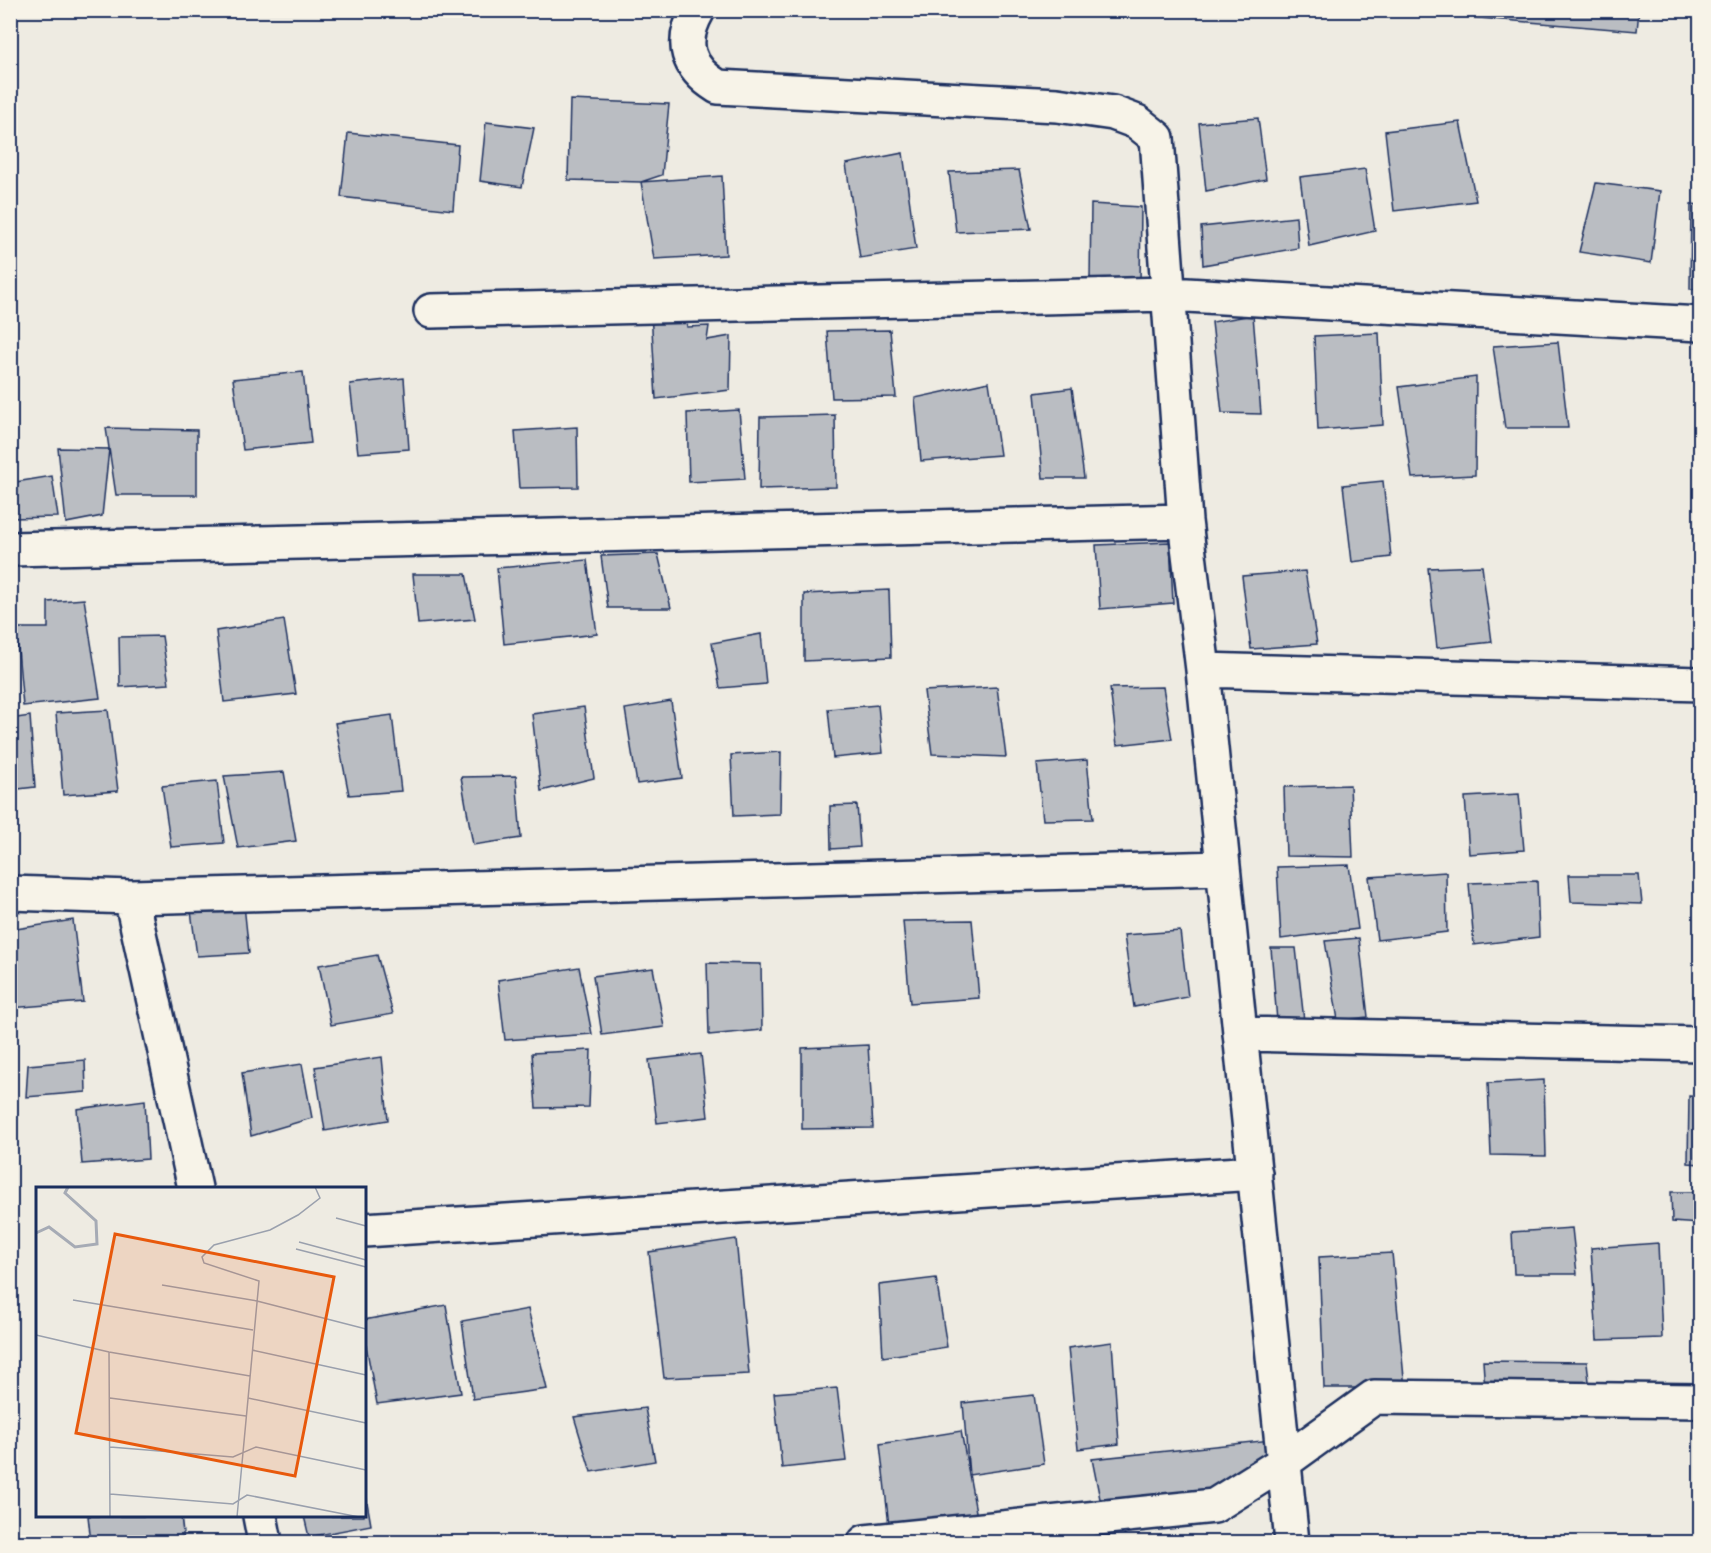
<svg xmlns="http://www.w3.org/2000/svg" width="1711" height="1553" font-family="'Shantell Sans',sans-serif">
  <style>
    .building { fill: #babdc2; stroke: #1b2f5e; stroke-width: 1.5 }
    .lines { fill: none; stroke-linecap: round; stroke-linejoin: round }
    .minor-casing { stroke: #1b2f5e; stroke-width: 38 }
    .minor { stroke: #f7f3e8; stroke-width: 33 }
    .inset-river { fill: none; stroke: #a6abb5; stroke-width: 3 }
    .inset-road { fill: none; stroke: #9aa0ad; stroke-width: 1.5 }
    .view { fill: #e8590c; fill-opacity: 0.15; stroke: #e8590c; stroke-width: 3 }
    .inset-edge { fill: none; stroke: #1b2f5e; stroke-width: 3 }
  </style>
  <rect width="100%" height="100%" fill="#eeebe2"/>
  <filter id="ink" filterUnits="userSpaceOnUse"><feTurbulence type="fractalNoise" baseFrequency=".0167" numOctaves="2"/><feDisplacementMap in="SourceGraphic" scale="12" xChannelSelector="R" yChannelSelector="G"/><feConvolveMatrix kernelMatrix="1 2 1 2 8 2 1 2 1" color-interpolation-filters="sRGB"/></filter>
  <g filter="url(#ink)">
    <!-- building -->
    <path class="building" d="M 1457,10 L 1639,10 L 1637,31 L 1456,16 Z
      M 570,100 L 669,104 L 662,175 L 641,182 L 568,180 Z
      M 1258,118 L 1266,179 L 1206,191 L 1199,123 Z
      M 486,122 L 534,128 L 522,187 L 480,181 Z
      M 1460,122 L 1476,201 L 1394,211 L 1385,131 Z
      M 348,133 L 458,145 L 453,210 L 341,197 Z
      M 903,153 L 916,249 L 860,258 L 846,164 Z
      M 1365,169 L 1375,231 L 1309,246 L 1300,177 Z
      M 1019,170 L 1031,229 L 956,232 L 949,172 Z
      M 722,176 L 726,255 L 654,259 L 641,182 Z
      M 1596,183 L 1660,191 L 1651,263 L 1579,252 Z
      M 1091,204 L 1141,207 L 1140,283 L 1090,281 Z
      M 1691,204 L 1700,205 L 1700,289 L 1690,289 Z
      M 1296,217 L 1298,248 L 1203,265 L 1201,227 Z
      M 685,310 L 687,327 L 709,326 L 707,340 L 731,336 L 730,390 L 656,399 L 651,312 Z
      M 1253,315 L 1261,414 L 1222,413 L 1212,322 Z
      M 890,330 L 896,397 L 832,398 L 827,331 Z
      M 1379,333 L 1383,425 L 1318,430 L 1314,336 Z
      M 1558,342 L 1568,428 L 1505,428 L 1493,346 Z
      M 1694,371 L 1700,371 L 1700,420 Z
      M 303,372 L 311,443 L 243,450 L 233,379 Z
      M 1476,377 L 1475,475 L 1412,478 L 1399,387 Z
      M 404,378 L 409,449 L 358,453 L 350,384 Z
      M 989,382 L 1000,455 L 921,461 L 915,398 Z
      M 1072,388 L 1084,478 L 1043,478 L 1035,393 Z
      M 739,410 L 745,479 L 689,482 L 687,413 Z
      M 835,415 L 836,487 L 759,489 L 760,417 Z
      M 577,427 L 578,487 L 519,488 L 515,431 Z
      M 106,428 L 197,430 L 197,495 L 116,495 Z
      M 58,448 L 109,449 L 102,516 L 66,523 Z
      M 52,476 L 58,517 L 10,518 L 10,483 Z
      M 1383,481 L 1391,557 L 1352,562 L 1343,485 Z
      M 1170,542 L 1173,603 L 1100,609 L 1096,545 Z
      M 658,554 L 671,608 L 608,608 L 601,556 Z
      M 587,560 L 597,634 L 504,644 L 497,568 Z
      M 1482,566 L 1492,642 L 1437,648 L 1428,568 Z
      M 1305,571 L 1317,644 L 1251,649 L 1242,576 Z
      M 413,574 L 466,574 L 475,619 L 418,624 Z
      M 889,590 L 891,657 L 804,661 L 804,594 Z
      M 84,599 L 100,698 L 23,706 L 16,628 L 48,628 L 48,602 Z
      M 284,620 L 296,694 L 224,702 L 216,631 Z
      M 761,634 L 766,684 L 720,688 L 712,643 Z
      M 162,636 L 169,684 L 120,687 L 119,637 Z
      M 997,687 L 1006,757 L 932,754 L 924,691 Z
      M 1163,687 L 1172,739 L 1117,745 L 1110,688 Z
      M 671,701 L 682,778 L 637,784 L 625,709 Z
      M 878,705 L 883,753 L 833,758 L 828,709 Z
      M 584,707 L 594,778 L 541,791 L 532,714 Z
      M 108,710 L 118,791 L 63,795 L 56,713 Z
      M 392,715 L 401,791 L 349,795 L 335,723 Z
      M 30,716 L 35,787 L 10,790 L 10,719 Z
      M 781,752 L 780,814 L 734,816 L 731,755 Z
      M 1087,760 L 1093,819 L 1043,820 L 1037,764 Z
      M 284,772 L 296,841 L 238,848 L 224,776 Z
      M 516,776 L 521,838 L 473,845 L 461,777 Z
      M 217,781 L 224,843 L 171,847 L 162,786 Z
      M 1350,785 L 1353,857 L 1286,856 L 1284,787 Z
      M 1519,794 L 1524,850 L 1469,854 L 1465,797 Z
      M 857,805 L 860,847 L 831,849 L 830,806 Z
      M 1349,865 L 1358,929 L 1281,939 L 1277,867 Z
      M 1446,872 L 1447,932 L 1377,940 L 1369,877 Z
      M 1569,875 L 1639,875 L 1642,904 L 1571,902 Z
      M 1537,881 L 1539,937 L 1474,945 L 1469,883 Z
      M 244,905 L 249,953 L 197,956 L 191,911 Z
      M 73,920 L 83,1002 L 10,1008 L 10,930 Z
      M 972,920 L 979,998 L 910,1003 L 903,921 Z
      M 1180,931 L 1188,997 L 1134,1007 L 1124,935 Z
      M 1359,938 L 1368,1017 L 1338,1020 L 1325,941 Z
      M 1271,948 L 1296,948 L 1304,1021 L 1277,1021 Z
      M 377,955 L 393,1014 L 331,1025 L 319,965 Z
      M 707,963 L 761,964 L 762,1030 L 709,1035 Z
      M 579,967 L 592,1034 L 505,1040 L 498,980 Z
      M 653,968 L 664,1027 L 602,1035 L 593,976 Z
      M 868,1045 L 873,1128 L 802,1129 L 802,1048 Z
      M 591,1050 L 589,1107 L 536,1108 L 532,1053 Z
      M 701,1054 L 708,1117 L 657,1123 L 649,1060 Z
      M 382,1057 L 388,1120 L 325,1131 L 315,1067 Z
      M 85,1060 L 86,1092 L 26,1097 L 28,1065 Z
      M 302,1064 L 312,1118 L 251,1136 L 242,1073 Z
      M 1544,1080 L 1546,1156 L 1491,1155 L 1488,1083 Z
      M 1689,1096 L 1700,1097 L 1700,1164 L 1688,1163 Z
      M 145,1100 L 148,1159 L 82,1164 L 77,1109 Z
      M 1671,1192 L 1700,1192 L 1700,1224 L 1672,1222 Z
      M 1572,1228 L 1577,1274 L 1514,1274 L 1512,1232 Z
      M 736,1239 L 749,1374 L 664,1378 L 649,1252 Z
      M 1658,1243 L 1662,1338 L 1597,1340 L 1591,1248 Z
      M 1392,1253 L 1405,1388 L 1324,1388 L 1319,1257 Z
      M 936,1278 L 947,1347 L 883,1357 L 879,1285 Z
      M 446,1305 L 461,1393 L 377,1404 L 364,1335 L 364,1320 Z
      M 528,1309 L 547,1389 L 473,1399 L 462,1321 Z
      M 1112,1342 L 1119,1444 L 1078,1449 L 1068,1348 Z
      M 1483,1361 L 1587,1362 L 1590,1391 L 1485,1390 Z
      M 837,1388 L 846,1461 L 782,1468 L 774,1393 Z
      M 1034,1395 L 1044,1464 L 969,1475 L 963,1403 Z
      M 645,1408 L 655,1461 L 591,1472 L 574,1417 Z
      M 961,1431 L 977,1517 L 889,1526 L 880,1444 Z
      M 1271,1440 L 1270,1460 L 1217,1492 L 1100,1499 L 1092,1459 Z
      M 364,1485 L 371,1525 L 309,1537 L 304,1516 L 364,1516 Z
      M 88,1516 L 181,1516 L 184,1542 L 91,1542 Z"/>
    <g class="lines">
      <defs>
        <path id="minor" d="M 698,10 C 679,43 687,68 718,87 L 1057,105 L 1113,113 L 1137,122 L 1157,138 L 1185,521 L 1203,670 L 1292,1542
          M 431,311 L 1169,294 L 1700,324
          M 10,549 L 1185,521
          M 1203,670 L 1700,684
          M 10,893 L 131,897 L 1223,868
          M 131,897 L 195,1188
          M 1240,1034 L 1700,1044
          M 364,1230 L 1255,1173
          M 260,1516 L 265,1542
          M 865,1542 L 1214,1506 L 1284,1462 L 1374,1397 L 1700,1401"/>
      </defs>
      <!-- minor casing -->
      <use href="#minor" class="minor-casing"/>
      <!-- minor -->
      <use href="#minor" class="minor"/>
    </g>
  </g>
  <!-- overview -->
  <g transform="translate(36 1187)">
    <rect width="330" height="330" fill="#eeebe2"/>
    <path class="inset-river" d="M 0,46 L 13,40 L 39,60 L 61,57 L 60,34 L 29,6 L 32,0"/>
    <path class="inset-road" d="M 300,31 L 330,39M 263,55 L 330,73M 260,62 L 330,80M 126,98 L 221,114 L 330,142M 37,113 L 217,143M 0,148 L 73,165 L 214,189M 216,163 L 330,188M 73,165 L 74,330M 74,211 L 210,229M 212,211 L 330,236M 74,260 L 197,270 L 220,260 L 330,283M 74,307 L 197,317 L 211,308 L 323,330M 201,330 L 223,94 L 168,76 L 166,70 L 178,58 L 234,43 L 262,28 L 284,11 L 279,0"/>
    <path class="view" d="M 79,47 L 298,90 L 259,289 L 40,246 Z"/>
    <rect width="330" height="330" class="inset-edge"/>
  </g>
  <!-- margin -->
  <rect width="1711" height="1553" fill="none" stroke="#f7f3e8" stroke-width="36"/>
  <rect x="18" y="18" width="1675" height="1517" fill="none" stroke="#1b2f5e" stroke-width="2" filter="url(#ink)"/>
</svg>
